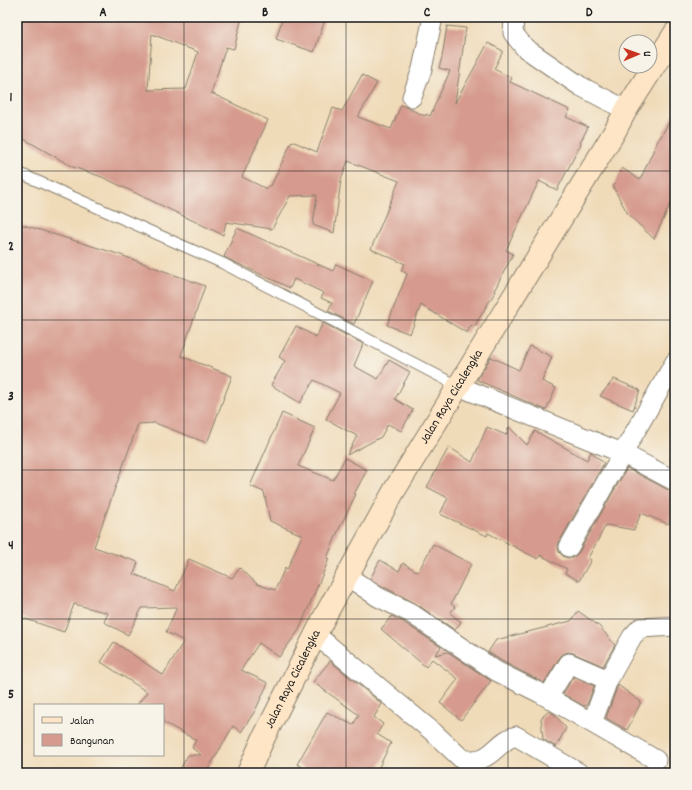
<svg xmlns="http://www.w3.org/2000/svg" width="692" height="790" font-family="Dekko,sans-serif">
  <style>
    .building { fill: #d69b8e; fill-rule: evenodd }
    .lines { fill: none; stroke-linecap: round; stroke-linejoin: round }
    .service-casing { stroke: #867c6a; stroke-width: 12 }
    .minor-casing { stroke: #867c6a; stroke-width: 21 }
    .secondary-casing { stroke: #867c6a; stroke-width: 24 }
    .service { stroke: #fff; stroke-width: 10 }
    .minor { stroke: #fff; stroke-width: 19 }
    .secondary { stroke: #fde5c5; stroke-width: 22 }
    .grid { fill: none; stroke: #1c1c1c; stroke-width: 1; stroke-opacity: 0.55 }
    .labels { text-anchor: middle; dominant-baseline: central; stroke-width: 3; stroke-linejoin: round; paint-order: stroke }
    .street-label { font-size: 13px; fill: #1c1c1c; stroke: #f7f3e8 }
    .neatline { fill: none; stroke: #1c1c1c; stroke-width: 1.5 }
    .grid-label { font-size: 13px; text-anchor: middle; font-weight: bold; fill: #1c1c1c }
  </style>
  <rect width="100%" height="100%" fill="#f7f3e8"/>
  <filter id="ink" filterUnits="userSpaceOnUse"><feTurbulence type="fractalNoise" baseFrequency=".025" numOctaves="2"/><feDisplacementMap in="SourceGraphic" scale="8" xChannelSelector="R" yChannelSelector="G"/><feConvolveMatrix kernelMatrix="1 2 1 2 8 2 1 2 1" color-interpolation-filters="sRGB"/></filter>
  <filter id="wash" filterUnits="userSpaceOnUse"><feTurbulence type="fractalNoise" baseFrequency=".012" numOctaves="4" result="noise"/><feDisplacementMap in="SourceGraphic" scale="16" xChannelSelector="R" yChannelSelector="G"/><feGaussianBlur stdDeviation="0.9" result="paint"/><feColorMatrix in="noise" values="0 0 0 0 0 0 0 0 0 0 0 0 0 0 0 0 0 1.4 0 .05"/><feComposite in="paint" operator="in"/></filter>
  <g filter="url(#wash)">
    <rect width="100%" height="100%" fill="#f0dbb9"/>
    <g id="blocks">
      <!-- building -->
      <path class="building" d="M 17,17 L 242,17 L 234,49 L 226,47 L 211,93 L 268,120 L 242,177 L 267,189 L 269,185 L 271,186 L 292,141 L 317,152 L 333,108 L 342,111 L 362,75 L 377,83 L 358,117 L 391,129 L 401,105 L 425,116 L 426,114 L 430,116 L 450,71 L 439,68 L 442,57 L 447,26 L 466,28 L 455,103 L 488,43 L 503,51 L 494,69 L 512,78 L 510,82 L 570,110 L 566,117 L 588,127 L 580,143 L 581,144 L 557,190 L 539,181 L 506,250 L 513,254 L 494,291 L 495,292 L 474,327 L 471,325 L 467,333 L 421,305 L 410,334 L 387,325 L 407,274 L 401,270 L 405,264 L 371,249 L 399,181 L 348,161 L 341,180 L 334,233 L 313,225 L 317,195 L 290,196 L 272,229 L 226,222 L 223,235 L 102,177 L 73,167 L 17,135 ZM 152,34 L 198,52 L 186,89 L 148,90 Z
        M 283,17 L 326,17 L 314,52 L 276,39 Z
        M 675,112 L 675,194 L 654,239 L 628,214 L 613,187 L 622,168 L 640,180 L 659,138 L 660,138 Z
        M 17,223 L 118,254 L 205,286 L 181,356 L 232,376 L 207,443 L 155,423 L 138,424 L 94,547 L 138,562 L 134,574 L 175,591 L 189,559 L 232,578 L 240,568 L 257,584 L 275,590 L 285,568 L 287,570 L 302,535 L 270,521 L 264,492 L 250,486 L 282,413 L 315,428 L 298,466 L 333,480 L 345,458 L 367,470 L 354,494 L 356,494 L 339,529 L 327,558 L 329,559 L 299,630 L 279,657 L 259,643 L 241,670 L 268,683 L 255,711 L 241,732 L 233,726 L 206,773 L 178,773 L 188,755 L 201,755 L 192,748 L 196,740 L 163,722 L 163,705 L 137,705 L 147,692 L 101,662 L 114,642 L 163,675 L 184,641 L 166,632 L 177,607 L 142,608 L 128,635 L 104,622 L 108,613 L 74,604 L 64,632 L 17,616 Z
        M 237,228 L 333,271 L 336,264 L 373,281 L 354,324 L 328,311 L 332,303 L 321,298 L 324,293 L 294,279 L 290,288 L 224,257 Z
        M 323,323 L 363,344 L 354,366 L 378,379 L 389,360 L 410,372 L 395,399 L 413,410 L 401,431 L 388,424 L 381,437 L 347,455 L 357,436 L 326,419 L 340,393 L 314,380 L 300,403 L 271,385 L 285,361 L 279,357 L 296,326 L 316,337 Z
        M 530,346 L 552,357 L 542,381 L 556,388 L 546,410 L 477,380 L 491,357 L 519,370 Z
        M 614,379 L 640,390 L 633,410 L 600,396 Z
        M 487,427 L 506,435 L 509,427 L 527,445 L 535,431 L 587,460 L 591,452 L 604,463 L 559,542 L 558,547 L 559,552 L 564,557 L 569,558 L 574,557 L 579,552 L 627,468 L 670,491 L 675,492 L 675,509 L 668,524 L 641,513 L 634,530 L 606,525 L 588,558 L 591,560 L 579,581 L 565,573 L 567,569 L 540,555 L 538,559 L 488,533 L 487,536 L 440,514 L 448,498 L 427,487 L 449,447 L 472,462 Z
        M 433,544 L 471,564 L 451,604 L 455,607 L 450,613 L 461,622 L 455,630 L 415,603 L 384,587 L 370,579 L 380,560 L 399,571 L 403,563 L 418,572 Z
        M 578,611 L 599,626 L 615,645 L 603,666 L 573,653 L 568,652 L 563,654 L 560,657 L 544,683 L 502,661 L 488,652 L 496,640 L 571,621 Z
        M 392,616 L 403,622 L 441,647 L 435,655 L 448,652 L 491,681 L 461,720 L 440,703 L 458,679 L 432,659 L 426,667 L 381,629 Z
        M 330,661 L 382,704 L 374,717 L 383,724 L 377,734 L 391,743 L 376,773 L 312,773 L 297,764 L 327,712 L 353,725 L 359,715 L 313,682 Z
        M 573,677 L 594,686 L 587,705 L 584,706 L 563,694 Z
        M 618,685 L 641,702 L 627,730 L 606,718 Z
        M 549,711 L 555,715 L 566,728 L 556,747 L 543,739 L 541,718 Z"/>
    </g>
  </g>
  <g filter="url(#ink)">
    <use href="#blocks" fill-opacity="0" stroke="#867c6a" stroke-width="1"/>
    <g class="lines">
      <defs>
        <path id="service" d="M 17,172 L 222,263 L 458,386"/>
        <path id="minor" d="M 514,17 L 513,33 L 525,48 L 580,86 L 626,110
          M 412,97 L 422,69 L 433,17
          M 458,386 L 622,453 L 675,481
          M 569,547 L 675,362
          M 347,576 L 378,597 L 409,612 L 496,671 L 540,693 L 656,760
          M 316,635 L 433,732 L 463,760 C 470,760 478,761 485,757 C 495,752 504,738 516,736 L 579,773
          M 548,697 L 569,663 L 608,680 L 632,637 L 640,628 L 675,626
          M 592,723 L 608,680"/>
        <g id="secondary">
          <path id="s1" d="M 248,773 L 265,735 L 326,614 L 394,491 L 615,131 L 626,110 L 675,33"/>
        </g>
      </defs>
      <!-- service casing -->
      <use href="#service" class="service-casing"/>
      <!-- minor casing -->
      <use href="#minor" class="minor-casing"/>
      <!-- secondary casing -->
      <use href="#secondary" class="secondary-casing"/>
      <!-- service -->
      <use href="#service" class="service"/>
      <!-- minor -->
      <use href="#minor" class="minor"/>
      <!-- secondary -->
      <use href="#secondary" class="secondary"/>
    </g>
  </g>
  <!-- grid -->
  <path class="grid" d="M 184,17 L 184,773M 346,17 L 346,773M 508,17 L 508,773M 17,171 L 675,171M 17,320 L 675,320M 17,470 L 675,470M 17,619 L 675,619"/>
  <g class="labels">
    <!-- street labels -->
    <g class="street-label">
      <text stroke="none"><textPath href="#s1" startOffset="428">Jalan Raya Cicalengka</textPath></text>
      <text stroke="none"><textPath href="#s1" startOffset="104">Jalan Raya Cicalengka</textPath></text>
    </g>
  </g>
  <!-- margin -->
  <rect width="692" height="790" fill="none" stroke="#f7f3e8" stroke-width="44"/>
  <!-- legend -->
  <rect x="34" y="704" width="130" height="52" fill="#f7f3e8" stroke="#9f9d96"/>
  <rect x="42" y="717" width="20" height="6" fill="#fde5c5" stroke="#9f9d96"/>
  <text x="70" y="724" font-size="12" fill="#1c1c1c">Jalan</text>
  <rect x="42" y="734" width="20" height="12" fill="#d69b8e" stroke="#9f9d96"/>
  <text x="70" y="744" font-size="12" fill="#1c1c1c">Bangunan</text>
  <!-- north arrow -->
  <g transform="translate(638 54) rotate(88)"><circle r="19" fill="#f7f3e8" stroke="#9f9d96"/>
  <path d="M0-3L7 15L0 10L-7 15Z" fill="#c8321e"/>
  <text y="-6" font-size="11" font-weight="bold" text-anchor="middle" fill="#1c1c1c">U</text>
  </g>
  <rect x="22" y="22" width="648" height="746" class="neatline"/>
  <g class="grid-label">
    <text x="103" y="16">A</text>
    <text x="265" y="16">B</text>
    <text x="427" y="16">C</text>
    <text x="589" y="16">D</text>
    <text x="11" y="101">1</text>
    <text x="11" y="250">2</text>
    <text x="11" y="400">3</text>
    <text x="11" y="549">4</text>
    <text x="11" y="698">5</text>
  </g>
</svg>
